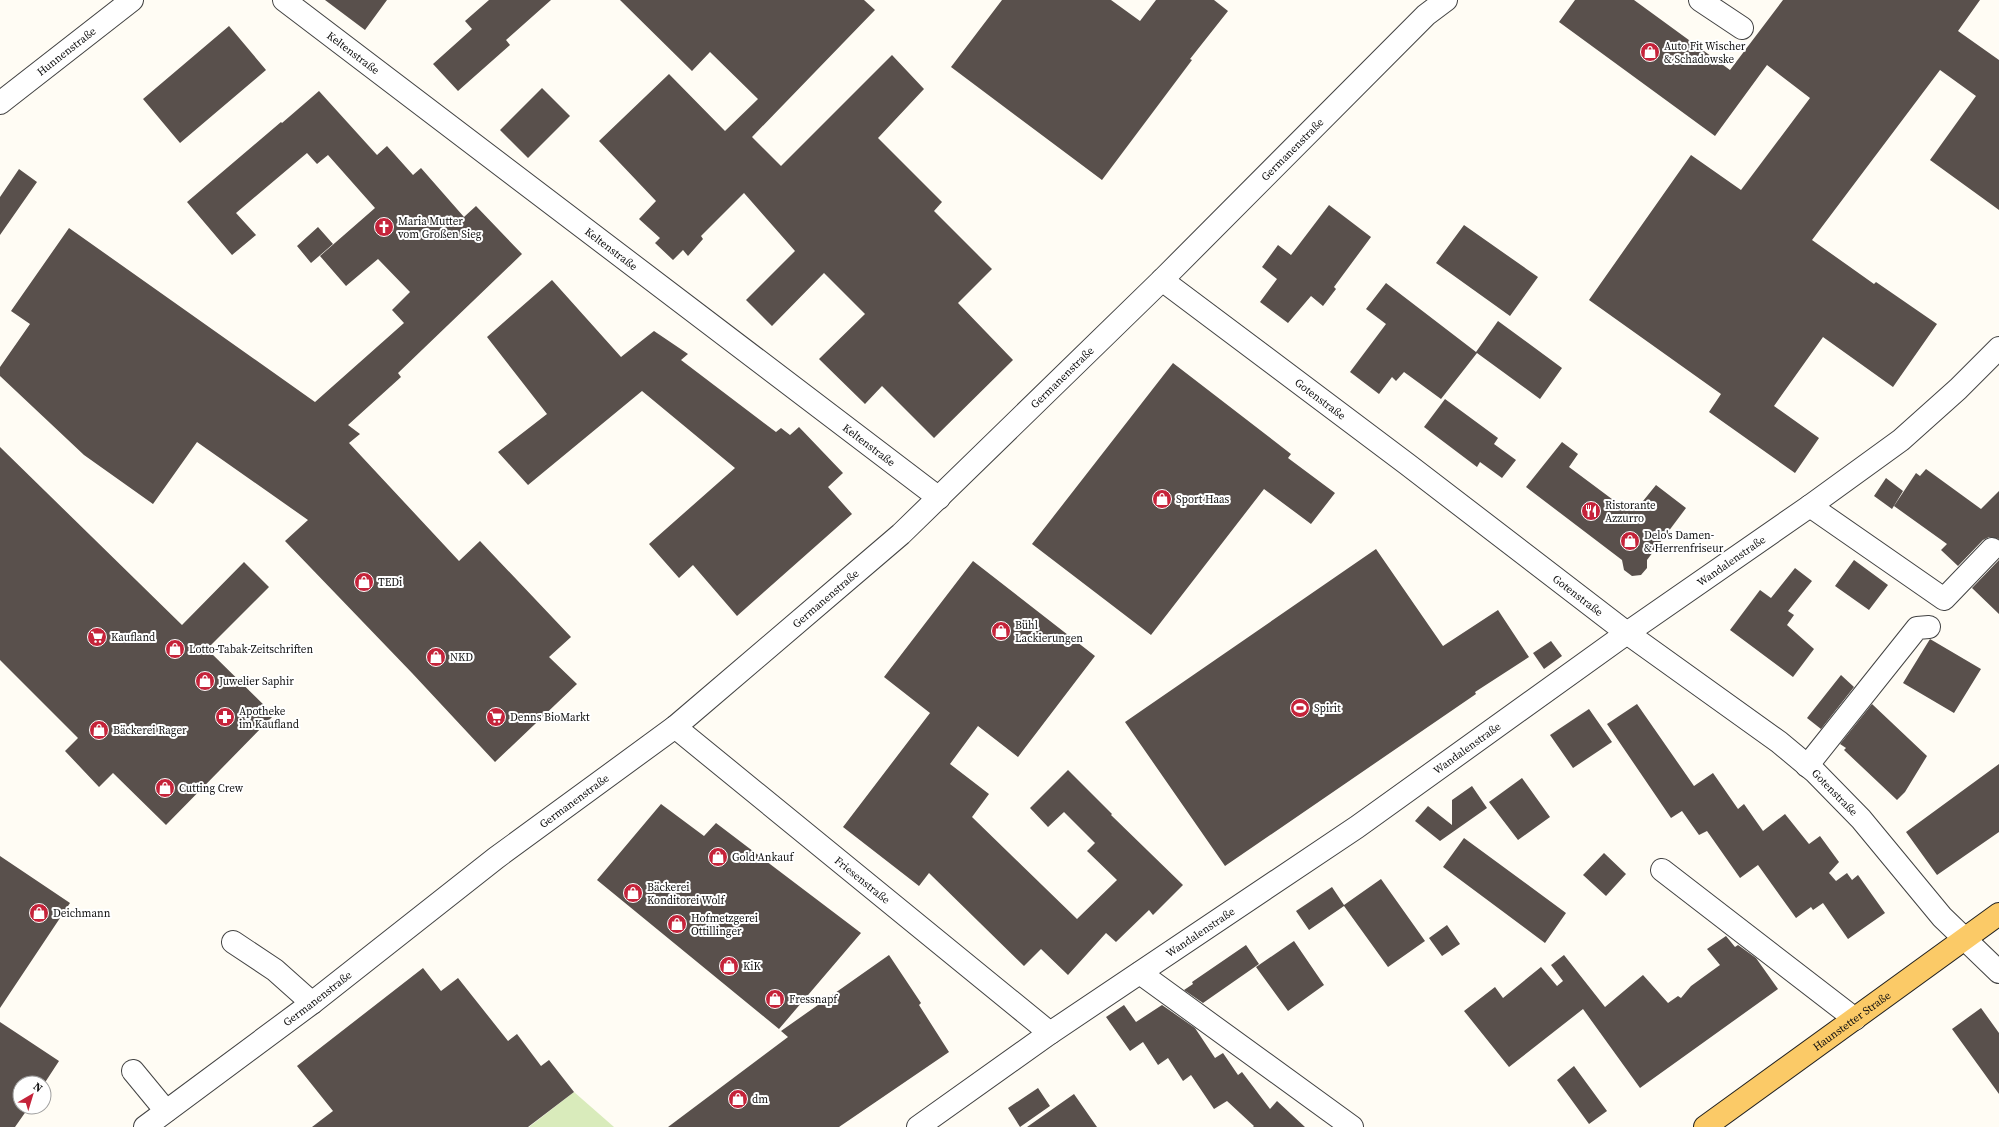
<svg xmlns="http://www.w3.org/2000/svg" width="1999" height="1127" font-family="'Source Serif 4',serif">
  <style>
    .green { fill: #d9ebbb }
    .building { fill: #59504c }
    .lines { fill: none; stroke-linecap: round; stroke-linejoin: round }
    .minor-casing { stroke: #434343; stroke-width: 24 }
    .major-casing { stroke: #212121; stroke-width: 24 }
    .minor { stroke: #fff; stroke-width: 22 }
    .major { stroke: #fbca67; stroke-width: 22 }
    .labels { text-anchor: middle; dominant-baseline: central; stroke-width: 4; stroke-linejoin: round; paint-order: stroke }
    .poi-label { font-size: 11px; fill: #101010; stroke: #fff; text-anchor: start }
    .street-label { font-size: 11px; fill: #101010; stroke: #fff }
  </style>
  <rect width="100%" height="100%" fill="#fffcf4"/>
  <!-- green -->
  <path class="green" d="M 574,1092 L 614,1127 L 529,1127 Z"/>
  <!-- building -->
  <path class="building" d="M 325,0 L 387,0 L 365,30 Z
    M 489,0 L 551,0 L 506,40 L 510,45 L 458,91 L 433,64 L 472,29 L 465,21 Z
    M 620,0 L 864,0 L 875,10 L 752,137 L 781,166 L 892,55 L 924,89 L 878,138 L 942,202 L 934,211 L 992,269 L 958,303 L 1013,360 L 934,438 L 882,386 L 865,404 L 819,359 L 865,314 L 824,273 L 772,326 L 746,300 L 795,251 L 744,193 L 701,236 L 703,239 L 688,256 L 683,250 L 673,260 L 655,243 L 660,238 L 639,219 L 656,201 L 599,141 L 669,74 L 725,131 L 758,99 L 710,52 L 692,71 Z
    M 1002,0 L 1111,0 L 1140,21 L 1156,0 L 1214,0 L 1228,11 L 1190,59 L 1192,60 L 1102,180 L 951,67 Z
    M 1575,0 L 1634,0 L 1730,70 L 1783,0 L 1980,0 L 1958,31 L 1999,60 L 1999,210 L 1930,160 L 1976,96 L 1940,70 L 1812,240 L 1874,284 L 1876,282 L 1937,324 L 1893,387 L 1823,337 L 1774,406 L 1819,438 L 1795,473 L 1709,412 L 1721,394 L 1589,300 L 1691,155 L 1741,190 L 1810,98 L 1767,65 L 1715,136 L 1559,22 Z
    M 229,26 L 266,70 L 180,143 L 143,99 Z
    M 542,88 L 570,116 L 528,158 L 500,130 Z
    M 319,91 L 377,155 L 387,146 L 413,175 L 421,168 L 464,217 L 476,206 L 522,254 L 398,373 L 401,377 L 348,425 L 360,434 L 349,443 L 459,561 L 480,541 L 571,637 L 549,657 L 577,684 L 495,762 L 412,673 L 285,541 L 308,520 L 197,442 L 153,504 L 84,455 L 0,376 L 0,367 L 30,324 L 11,311 L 69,228 L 315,402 L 404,323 L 392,310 L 410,292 L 378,259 L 346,286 L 320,256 L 375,208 L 328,155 L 317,164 L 307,153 L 236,213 L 256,235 L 232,255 L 187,202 L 281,122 L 282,123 Z
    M 19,169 L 37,182 L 0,235 L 0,197 Z
    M 1329,205 L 1371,237 L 1334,287 L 1336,289 L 1323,306 L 1311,296 L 1288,323 L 1260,302 L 1277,279 L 1262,267 L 1278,245 L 1291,255 Z
    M 1464,225 L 1538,277 L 1510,316 L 1436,263 Z
    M 318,227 L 333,244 L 311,263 L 297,246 Z
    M 552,280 L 621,357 L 654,331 L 688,354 L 681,360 L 776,432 L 781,428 L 790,435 L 799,427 L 843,473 L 828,487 L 852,514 L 737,616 L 693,565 L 679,578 L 649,544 L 735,468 L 642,391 L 528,485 L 498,452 L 547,414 L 487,337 Z
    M 1386,283 L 1476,352 L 1498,321 L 1562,368 L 1540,399 L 1477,353 L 1441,399 L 1404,372 L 1396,381 L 1392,377 L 1379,394 L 1350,372 L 1386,324 L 1366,309 Z
    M 1173,363 L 1291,454 L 1288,458 L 1335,493 L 1311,524 L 1264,489 L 1151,635 L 1032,544 Z
    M 1445,399 L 1498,438 L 1494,444 L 1516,460 L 1502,478 L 1480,462 L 1477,467 L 1424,427 Z
    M 1562,442 L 1578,454 L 1569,467 L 1628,511 L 1635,503 L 1639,506 L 1656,485 L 1686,508 L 1647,560 L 1647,568 L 1641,575 L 1632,576 L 1624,570 L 1622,560 L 1526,487 Z
    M 0,447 L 182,625 L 244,562 L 269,587 L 207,649 L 274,715 L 166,825 L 113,773 L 99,787 L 65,751 L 78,738 L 0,660 Z
    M 1926,469 L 1981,509 L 1999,491 L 1999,539 L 1989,537 L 1983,540 L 1958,566 L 1941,550 L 1947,544 L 1894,506 L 1916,473 L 1920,476 Z
    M 1886,478 L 1903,491 L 1892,509 L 1874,496 Z
    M 1376,549 L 1443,646 L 1498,610 L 1529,657 L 1475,692 L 1476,694 L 1225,866 L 1125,722 Z
    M 1854,560 L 1888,585 L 1869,610 L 1835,586 Z
    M 1999,560 L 1999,614 L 1972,588 Z
    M 973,561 L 1095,656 L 1018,757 L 978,726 L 950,764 L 989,794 L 972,817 L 1077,919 L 1117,880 L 1087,851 L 1095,843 L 1064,812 L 1048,827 L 1030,808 L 1068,770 L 1112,814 L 1111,815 L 1183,885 L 1153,915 L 1149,910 L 1116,942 L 1106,933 L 1068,975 L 1041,949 L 1024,966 L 929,873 L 919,886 L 843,827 L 930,713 L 884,677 Z
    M 1795,568 L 1812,581 L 1788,611 L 1794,615 L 1787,625 L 1814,649 L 1793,677 L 1730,630 L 1760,590 L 1771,598 Z
    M 1930,639 L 1981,669 L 1954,713 L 1903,683 Z
    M 1551,641 L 1562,656 L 1544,669 L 1533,653 Z
    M 1841,675 L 1854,687 L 1821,729 L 1807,718 Z
    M 1637,704 L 1694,786 L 1713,773 L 1738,809 L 1744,804 L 1763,831 L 1785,814 L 1809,844 L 1820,836 L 1839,862 L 1829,873 L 1836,881 L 1847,873 L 1852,880 L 1858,875 L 1885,913 L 1848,939 L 1823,903 L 1813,910 L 1811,907 L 1796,918 L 1758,865 L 1740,878 L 1707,831 L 1699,835 L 1682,811 L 1671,818 L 1607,724 Z
    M 1872,704 L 1927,756 L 1905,792 L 1897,800 L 1844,750 L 1846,748 L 1840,744 Z
    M 1589,709 L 1612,742 L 1573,768 L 1550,735 Z
    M 1999,764 L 1999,832 L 1937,875 L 1906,832 Z
    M 1522,778 L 1550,817 L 1518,840 L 1489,802 Z
    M 1472,786 L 1487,808 L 1440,841 L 1415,821 L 1428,806 L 1452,825 L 1452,800 Z
    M 661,804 L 704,836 L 716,823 L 861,933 L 779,1029 L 597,880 Z
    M 1464,838 L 1566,913 L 1545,943 L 1443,867 Z
    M 1604,853 L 1626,874 L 1606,896 L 1583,875 Z
    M 0,856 L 70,903 L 0,1008 Z
    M 1381,879 L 1425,941 L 1388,967 L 1344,906 L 1309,930 L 1296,911 L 1332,887 L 1344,905 Z
    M 1447,925 L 1460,944 L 1442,956 L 1429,938 Z
    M 1726,936 L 1735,947 L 1738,945 L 1756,958 L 1778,989 L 1640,1088 L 1583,1009 L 1509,1067 L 1464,1011 L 1495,987 L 1503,998 L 1541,967 L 1557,986 L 1563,981 L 1551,965 L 1564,955 L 1605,1007 L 1643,975 L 1668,1003 L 1678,996 L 1681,998 L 1691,986 L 1720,965 L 1707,949 Z
    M 1294,941 L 1324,985 L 1288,1011 L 1256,967 Z
    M 1246,945 L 1259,964 L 1203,1003 L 1184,990 L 1193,984 L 1192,982 Z
    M 889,955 L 921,1003 L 919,1005 L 949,1052 L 839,1127 L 668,1127 L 788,1037 L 781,1031 Z
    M 423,968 L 441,991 L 458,978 L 508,1041 L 517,1034 L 541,1066 L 549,1060 L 574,1092 L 528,1127 L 312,1127 L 333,1111 L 297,1066 Z
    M 1124,1005 L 1136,1022 L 1162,1005 L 1195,1028 L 1215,1058 L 1223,1053 L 1238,1075 L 1242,1072 L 1270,1109 L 1277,1101 L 1305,1127 L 1253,1127 L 1254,1126 L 1227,1101 L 1214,1109 L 1191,1075 L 1183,1081 L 1168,1058 L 1158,1065 L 1143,1042 L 1130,1051 L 1106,1017 Z
    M 1981,1008 L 1999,1033 L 1999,1094 L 1952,1029 Z
    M 0,1022 L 59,1061 L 44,1084 L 20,1083 L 20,1107 L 29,1107 L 15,1127 L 0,1127 Z
    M 1574,1066 L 1607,1111 L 1589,1124 L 1557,1080 Z
    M 1038,1088 L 1050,1106 L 1020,1127 L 1008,1108 Z
    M 1074,1094 L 1097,1127 L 1027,1127 Z"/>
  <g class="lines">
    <defs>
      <g id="minor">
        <path id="s1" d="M 284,0 L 939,498"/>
        <path d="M 1700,0 L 1742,28"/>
        <path id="s2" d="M 0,103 L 132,0"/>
        <path id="s3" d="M 1162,280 L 1407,464 L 1627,633 L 1779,742 L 1815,772 L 1861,819 L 1942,917 L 1999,972"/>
        <path d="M 1810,506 L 1944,599 L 1992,549"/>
        <path id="s4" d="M 675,727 L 1050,1033"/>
        <path d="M 1807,766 L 1917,628 L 1929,627"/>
        <path d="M 1662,870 L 1855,1019"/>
        <path d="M 233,942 L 275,970 L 312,1003"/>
        <path d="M 1140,973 L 1352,1127"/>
        <path d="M 133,1071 L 166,1111"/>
        <path id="s5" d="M 145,1127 L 312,1003 L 496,858 L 675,727 L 901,534 L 1162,280 L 1426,15 L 1446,0"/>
        <path id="s6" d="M 918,1127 L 1050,1033 L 1357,827 L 1627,633 L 1810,506 L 1901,440 L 1958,389 L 1999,348"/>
      </g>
      <g id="major">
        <path id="s7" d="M 1705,1127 L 1999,914"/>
      </g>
    </defs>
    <!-- minor casing -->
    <use href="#minor" class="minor-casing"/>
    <!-- major casing -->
    <use href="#major" class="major-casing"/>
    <!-- minor -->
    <use href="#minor" class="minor"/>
    <!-- major -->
    <use href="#major" class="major"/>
  </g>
  <!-- icons -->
  <defs>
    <symbol id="shop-disc" viewBox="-11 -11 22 22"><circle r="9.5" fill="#c5233a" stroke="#fff"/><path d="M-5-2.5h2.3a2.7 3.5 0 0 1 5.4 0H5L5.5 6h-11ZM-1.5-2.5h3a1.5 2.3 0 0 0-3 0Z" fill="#fff"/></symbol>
    <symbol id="church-disc" viewBox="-11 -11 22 22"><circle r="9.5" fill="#c5233a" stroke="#fff"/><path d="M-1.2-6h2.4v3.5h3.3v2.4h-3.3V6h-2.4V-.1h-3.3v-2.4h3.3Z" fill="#fff"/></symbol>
    <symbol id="restaurant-disc" viewBox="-11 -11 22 22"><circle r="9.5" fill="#c5233a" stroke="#fff"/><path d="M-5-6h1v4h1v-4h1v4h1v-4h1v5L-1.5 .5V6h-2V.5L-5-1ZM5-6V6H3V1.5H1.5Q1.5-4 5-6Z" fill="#fff"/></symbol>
    <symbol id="supermarket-disc" viewBox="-11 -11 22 22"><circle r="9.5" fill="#c5233a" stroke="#fff"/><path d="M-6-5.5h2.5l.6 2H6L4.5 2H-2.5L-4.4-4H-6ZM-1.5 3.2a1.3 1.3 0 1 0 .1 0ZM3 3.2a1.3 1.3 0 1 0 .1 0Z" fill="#fff"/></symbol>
    <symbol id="stadium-disc" viewBox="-11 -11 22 22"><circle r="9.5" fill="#c5233a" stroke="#fff"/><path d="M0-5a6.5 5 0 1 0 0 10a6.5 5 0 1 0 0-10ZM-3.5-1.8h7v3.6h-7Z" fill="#fff"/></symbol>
    <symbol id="pharmacy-disc" viewBox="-11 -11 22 22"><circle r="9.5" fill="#c5233a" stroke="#fff"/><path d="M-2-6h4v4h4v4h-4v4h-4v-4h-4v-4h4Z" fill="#fff"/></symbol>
  </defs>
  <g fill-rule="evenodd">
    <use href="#shop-disc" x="1639" y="41" width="22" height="22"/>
    <use href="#church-disc" x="373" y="216" width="22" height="22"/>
    <use href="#shop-disc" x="1151" y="488" width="22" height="22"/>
    <use href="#restaurant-disc" x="1580" y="500" width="22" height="22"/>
    <use href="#shop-disc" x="1619" y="530" width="22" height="22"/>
    <use href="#shop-disc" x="353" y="571" width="22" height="22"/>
    <use href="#shop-disc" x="990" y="620" width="22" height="22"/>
    <use href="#supermarket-disc" x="86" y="626" width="22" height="22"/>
    <use href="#shop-disc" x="164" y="638" width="22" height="22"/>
    <use href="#shop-disc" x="425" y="646" width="22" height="22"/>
    <use href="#shop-disc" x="194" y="670" width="22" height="22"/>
    <use href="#stadium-disc" x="1289" y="697" width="22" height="22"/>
    <use href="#pharmacy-disc" x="214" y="706" width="22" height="22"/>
    <use href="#supermarket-disc" x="485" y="706" width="22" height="22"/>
    <use href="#shop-disc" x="88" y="719" width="22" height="22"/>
    <use href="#shop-disc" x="154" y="777" width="22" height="22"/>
    <use href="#shop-disc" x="707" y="846" width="22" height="22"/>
    <use href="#shop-disc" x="622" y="882" width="22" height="22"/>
    <use href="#shop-disc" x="28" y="902" width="22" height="22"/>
    <use href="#shop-disc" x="666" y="913" width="22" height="22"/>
    <use href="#shop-disc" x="718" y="955" width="22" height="22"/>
    <use href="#shop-disc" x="764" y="988" width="22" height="22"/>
    <use href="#shop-disc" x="727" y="1088" width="22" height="22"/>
  </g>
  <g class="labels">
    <!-- poi labels -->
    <g class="poi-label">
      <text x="1664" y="46">Auto Fit Wischer<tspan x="1664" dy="13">&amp; Schadowske</tspan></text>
      <text x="398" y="221">Maria Mutter<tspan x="398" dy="13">vom Großen Sieg</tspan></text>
      <text x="1176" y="499">Sport Haas</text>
      <text x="1605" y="505">Ristorante<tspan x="1605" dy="13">Azzurro</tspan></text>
      <text x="1644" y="535">Delo's Damen-<tspan x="1644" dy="13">&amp; Herrenfriseur</tspan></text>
      <text x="378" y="582">TEDi</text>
      <text x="1015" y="625">Bühl<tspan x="1015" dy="13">Lackierungen</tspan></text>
      <text x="111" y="637">Kaufland</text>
      <text x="189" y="649">Lotto-Tabak-Zeitschriften</text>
      <text x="450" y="657">NKD</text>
      <text x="219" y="681">Juwelier Saphir</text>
      <text x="1314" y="708">Spirit</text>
      <text x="239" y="711">Apotheke<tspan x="239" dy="13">im Kaufland</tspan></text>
      <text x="510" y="717">Denns BioMarkt</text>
      <text x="113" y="730">Bäckerei Rager</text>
      <text x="179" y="788">Cutting Crew</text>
      <text x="732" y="857">Gold Ankauf</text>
      <text x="647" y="887">Bäckerei<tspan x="647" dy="13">Konditorei Wolf</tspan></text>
      <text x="53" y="913">Deichmann</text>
      <text x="691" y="918">Hofmetzgerei<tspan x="691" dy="13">Ottillinger</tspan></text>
      <text x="743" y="966">KiK</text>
      <text x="789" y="999">Fressnapf</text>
      <text x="752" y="1099">dm</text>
    </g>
    <!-- street labels -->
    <g class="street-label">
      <text stroke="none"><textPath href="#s2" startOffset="84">Hunnenstraße</textPath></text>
      <text stroke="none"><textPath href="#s1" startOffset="87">Keltenstraße</textPath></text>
      <text stroke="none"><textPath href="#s5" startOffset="1510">Germanenstraße</textPath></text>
      <text stroke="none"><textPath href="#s1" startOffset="411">Keltenstraße</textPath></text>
      <text stroke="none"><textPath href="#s5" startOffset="1186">Germanenstraße</textPath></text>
      <text stroke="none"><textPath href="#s3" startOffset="198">Gotenstraße</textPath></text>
      <text stroke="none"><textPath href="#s1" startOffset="735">Keltenstraße</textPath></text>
      <text stroke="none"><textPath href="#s6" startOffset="991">Wandalenstraße</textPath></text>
      <text stroke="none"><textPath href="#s3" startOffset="522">Gotenstraße</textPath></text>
      <text stroke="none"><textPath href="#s5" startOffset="862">Germanenstraße</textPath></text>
      <text stroke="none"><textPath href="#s6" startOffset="667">Wandalenstraße</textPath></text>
      <text stroke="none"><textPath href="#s3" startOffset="846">Gotenstraße</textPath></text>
      <text stroke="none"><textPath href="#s5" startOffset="539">Germanenstraße</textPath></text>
      <text stroke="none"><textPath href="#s4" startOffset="242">Friesenstraße</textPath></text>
      <text stroke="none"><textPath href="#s6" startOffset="343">Wandalenstraße</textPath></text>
      <text stroke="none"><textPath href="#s5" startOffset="215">Germanenstraße</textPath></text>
      <text stroke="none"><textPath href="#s7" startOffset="181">Haunstetter Straße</textPath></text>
    </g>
  </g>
  <!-- north arrow -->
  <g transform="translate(32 1095) rotate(38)"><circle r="19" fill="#ffffff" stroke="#9f9f9f"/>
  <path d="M0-3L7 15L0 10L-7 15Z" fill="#c5233a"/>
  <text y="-6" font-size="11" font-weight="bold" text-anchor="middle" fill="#101010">N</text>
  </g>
</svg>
